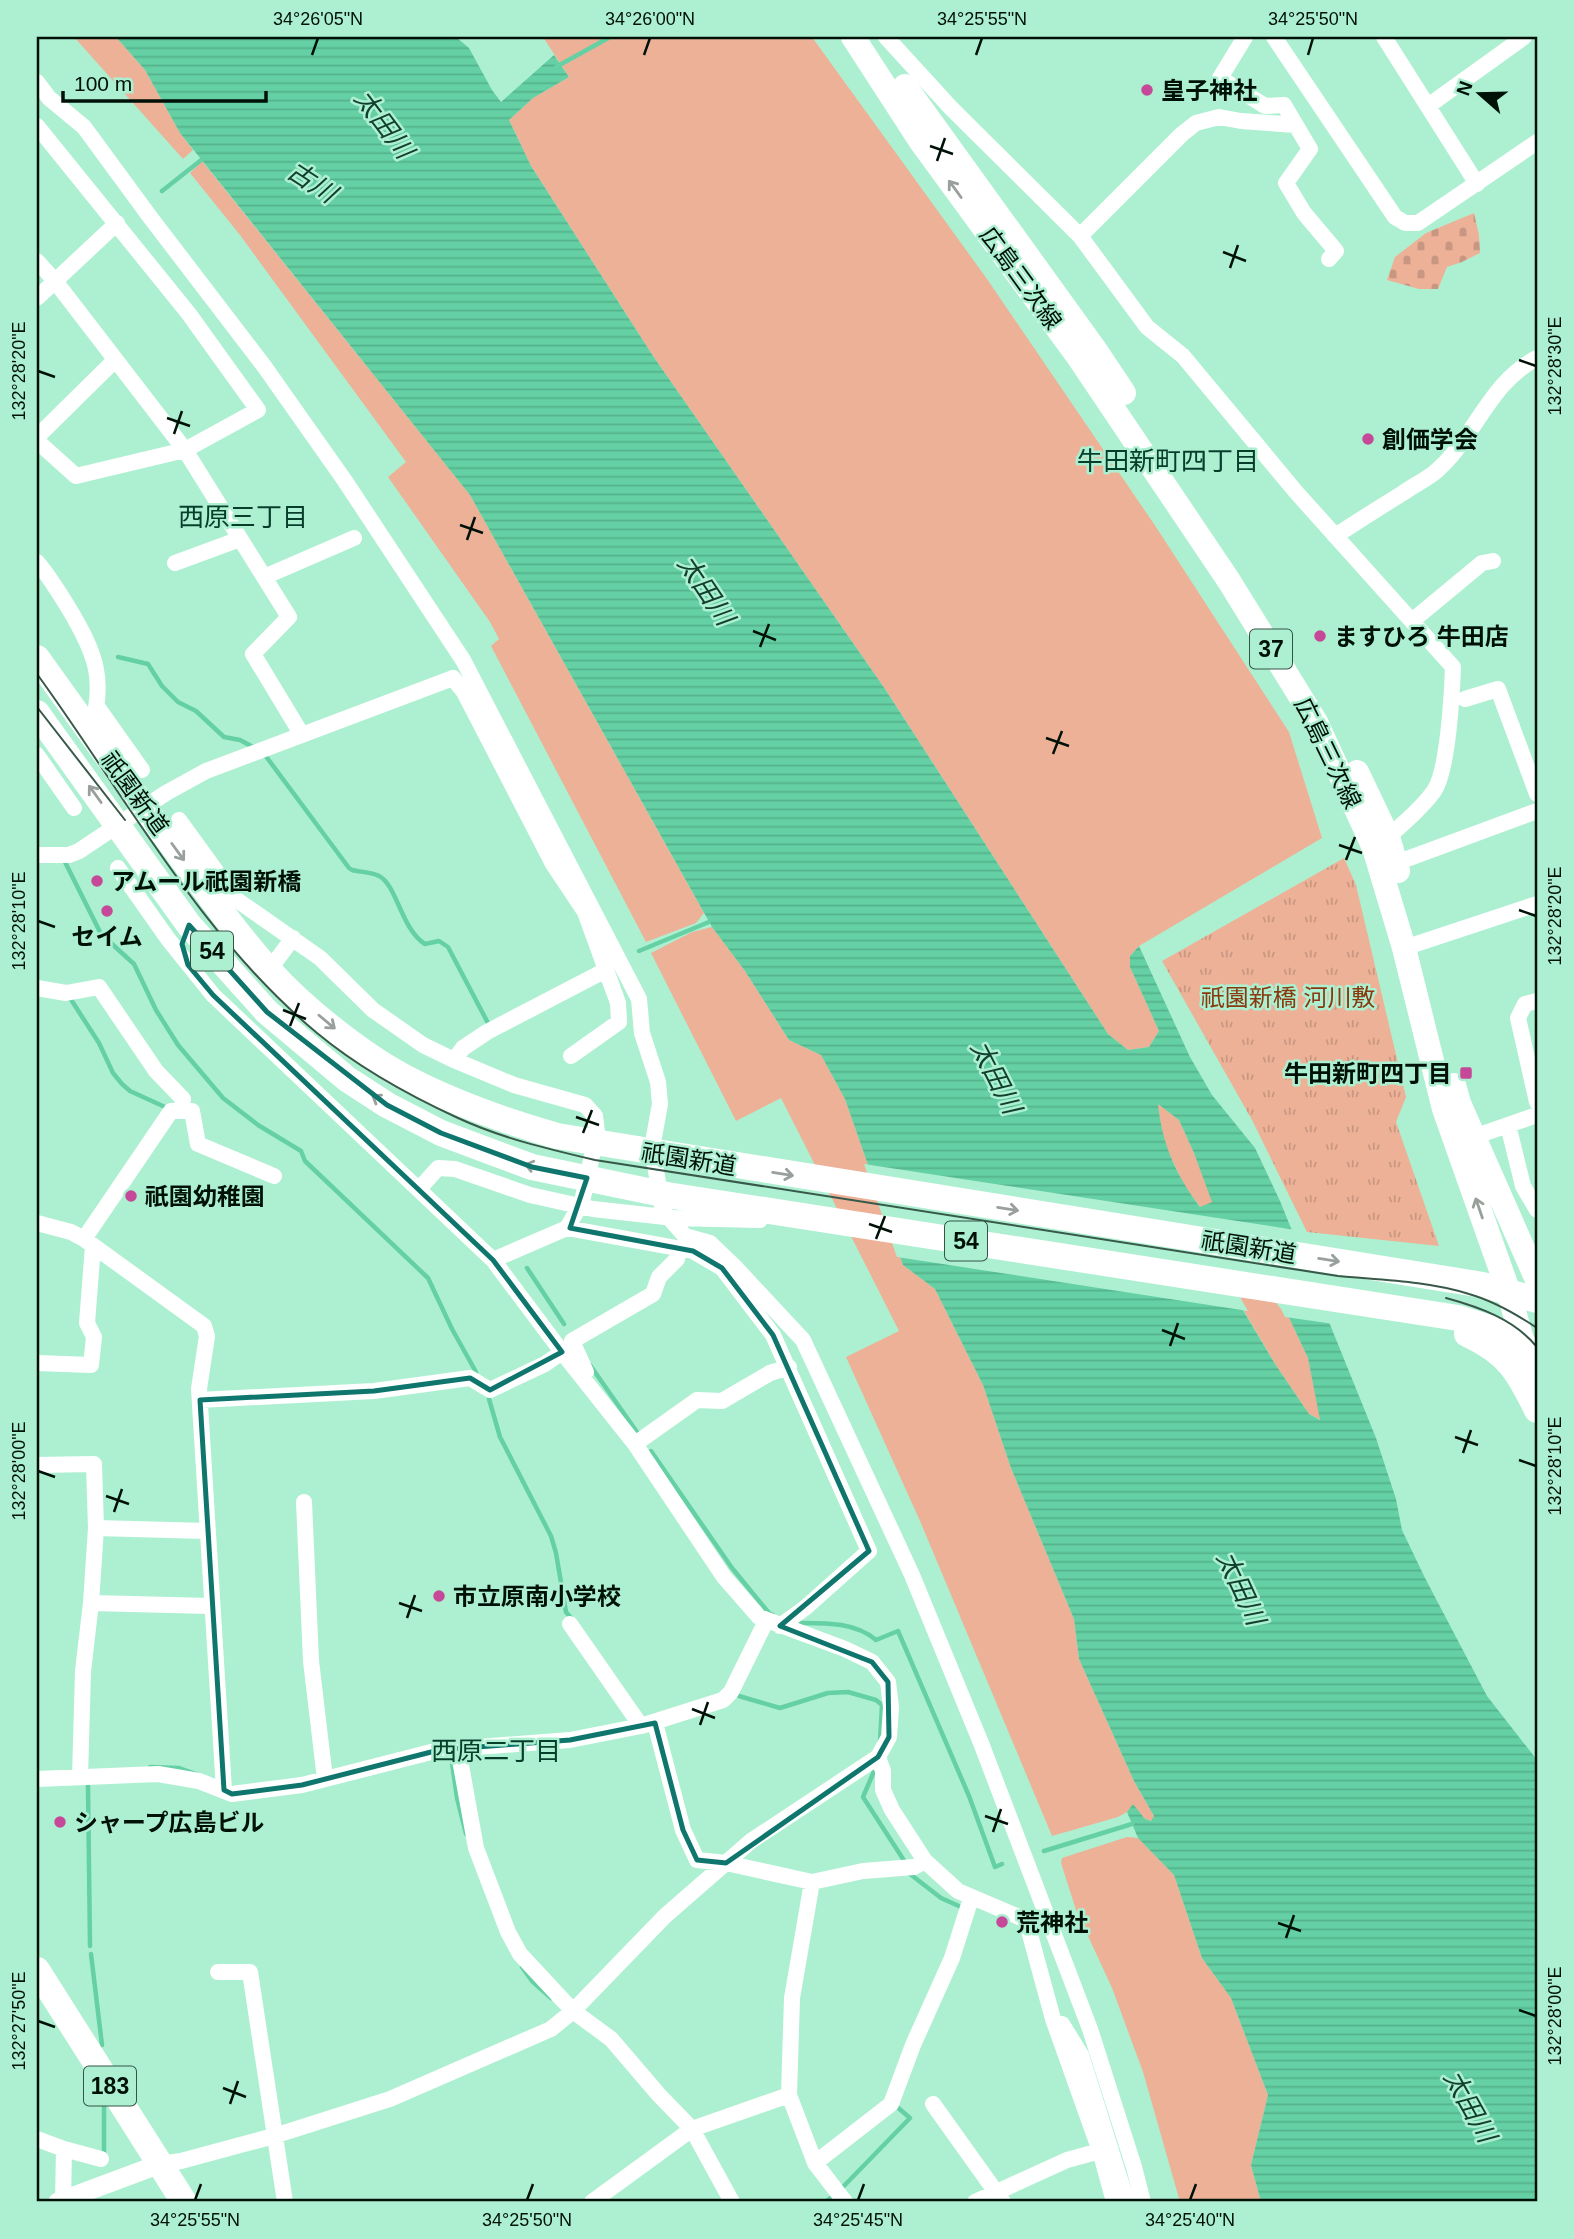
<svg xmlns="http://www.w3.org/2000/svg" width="1574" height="2239" font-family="Helvetica,'Noto Sans JP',sans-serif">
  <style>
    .grass { fill: #edb197 }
    .cemetery { fill: url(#cemetery-stones) }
    .park { fill: url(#park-tufts) }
    .water { fill: url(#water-rules); fill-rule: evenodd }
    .pier { fill: #adf0d1 }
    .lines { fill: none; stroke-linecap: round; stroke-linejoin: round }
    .stream { stroke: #64d0a4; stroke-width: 4.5 }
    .minor { stroke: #fff; stroke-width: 16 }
    .tertiary { stroke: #fff; stroke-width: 19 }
    .primary { stroke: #fff; stroke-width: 24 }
    .trunk { stroke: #fff; stroke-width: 26 }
    .tram { stroke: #385949; stroke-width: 2 }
    .oneway { stroke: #99a09c }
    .marked { fill: none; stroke: #0f766e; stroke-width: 5; stroke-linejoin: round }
    .ticks { fill: none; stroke: #001108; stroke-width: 2.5 }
    .poi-dot { fill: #c64999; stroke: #adf0d1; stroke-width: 2.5 }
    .labels { text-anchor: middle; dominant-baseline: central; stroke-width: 5; stroke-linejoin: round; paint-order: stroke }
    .shield { fill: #adf0d1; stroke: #345444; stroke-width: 2 }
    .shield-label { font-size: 23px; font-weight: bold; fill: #001108 }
    .poi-label { font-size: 24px; font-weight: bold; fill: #001108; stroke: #adf0d1; text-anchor: start }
    .street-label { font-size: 24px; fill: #001108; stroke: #adf0d1 }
    .park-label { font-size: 24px; fill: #88390e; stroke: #adf0d1 }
    .water-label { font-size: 26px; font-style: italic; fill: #11402e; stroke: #adf0d1 }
    .neighbourhood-label { font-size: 26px; fill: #063d2b; stroke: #adf0d1 }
    .neatline { fill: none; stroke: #001108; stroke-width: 2.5 }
    .ticks-label { font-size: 18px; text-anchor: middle; fill: #001108 }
  </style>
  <defs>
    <pattern id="cemetery-stones" width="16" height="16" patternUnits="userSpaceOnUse" patternTransform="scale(1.75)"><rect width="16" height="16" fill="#edb197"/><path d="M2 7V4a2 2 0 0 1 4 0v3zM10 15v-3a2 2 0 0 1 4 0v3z" fill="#c99781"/></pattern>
    <pattern id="park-tufts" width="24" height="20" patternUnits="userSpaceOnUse" patternTransform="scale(1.75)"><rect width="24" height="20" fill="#edb197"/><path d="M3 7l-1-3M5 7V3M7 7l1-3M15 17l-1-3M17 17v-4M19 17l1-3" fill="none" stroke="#c99781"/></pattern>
    <pattern id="water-rules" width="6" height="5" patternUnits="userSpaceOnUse" patternTransform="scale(1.75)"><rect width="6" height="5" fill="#64d0a4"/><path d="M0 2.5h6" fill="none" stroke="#55b28c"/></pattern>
  </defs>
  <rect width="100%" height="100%" fill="#adf0d1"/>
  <!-- grass -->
  <path class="grass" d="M 74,37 L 116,37 L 145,70 L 180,133 L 193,150 L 183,159 Z
    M 543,37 L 812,37 L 987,279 L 1156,527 L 1289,732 L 1322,838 L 1139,946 L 1130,956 L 1130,967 L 1159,1031 L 1149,1047 L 1128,1050 L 1108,1034 L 885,689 L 653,356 L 531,166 L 509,120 L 533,98 L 569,77 Z
    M 202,161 L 470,495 L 704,913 L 696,923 L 646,942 L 491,646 L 499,639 L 490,622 L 388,477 L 406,462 L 240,235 L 190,173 Z
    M 712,927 L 745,971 L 789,1040 L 821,1055 L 845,1099 L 903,1265 L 935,1289 L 983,1385 L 1011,1468 L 1074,1619 L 1079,1659 L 1134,1781 L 1154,1816 L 1152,1821 L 1145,1819 L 1133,1805 L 1127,1812 L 1118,1817 L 1052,1836 L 920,1521 L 846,1357 L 899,1331 L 781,1098 L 736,1121 L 651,953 L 692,932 Z
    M 1157,1103 L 1179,1120 L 1194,1153 L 1213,1202 L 1201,1208 L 1184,1185 L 1164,1143 Z
    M 1253,1268 L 1284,1307 L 1308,1358 L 1321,1420 L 1309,1414 L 1275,1364 L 1237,1299 Z
    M 1127,1837 L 1138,1838 L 1174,1875 L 1202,1958 L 1231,1998 L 1268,2095 L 1251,2165 L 1261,2202 L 1180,2202 L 1143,2072 L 1112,1988 L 1076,1910 L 1061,1863 L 1062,1858 Z"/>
  <!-- cemetery -->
  <path class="cemetery" d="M 1474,213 L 1479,235 L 1480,253 L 1462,262 L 1447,267 L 1438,289 L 1419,289 L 1387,280 L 1395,257 L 1426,233 Z"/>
  <!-- park -->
  <path class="park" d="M 1344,858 L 1356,885 L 1406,1097 L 1396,1122 L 1439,1246 L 1307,1232 L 1252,1120 L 1162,961 Z"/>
  <!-- water -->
  <path class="water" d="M 116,37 L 456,37 L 469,48 L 492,90 L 501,102 L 554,55 L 569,77 L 533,98 L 509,120 L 531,166 L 653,356 L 885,689 L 1108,1034 L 1128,1050 L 1149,1047 L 1159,1031 L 1130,967 L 1130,956 L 1139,946 L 1190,1057 L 1212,1095 L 1255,1148 L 1280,1201 L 1376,1438 L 1396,1499 L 1402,1530 L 1425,1578 L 1487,1696 L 1537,1760 L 1537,2202 L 1261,2202 L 1251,2165 L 1268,2095 L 1231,1998 L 1202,1958 L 1174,1875 L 1138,1838 L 1127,1812 L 1133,1804 L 1145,1819 L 1151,1821 L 1154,1816 L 1134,1781 L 1079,1659 L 1074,1619 L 1011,1468 L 983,1385 L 935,1289 L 903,1265 L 845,1099 L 821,1055 L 789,1040 L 745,971 L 712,927 L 470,495 L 180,133 L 145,70 ZM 1158,1104 L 1179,1120 L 1194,1153 L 1212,1202 L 1200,1207 C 1176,1175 1162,1144 1158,1104 ZM 1253,1269 L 1284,1307 L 1308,1358 L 1320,1420 L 1309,1414 L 1275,1364 L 1237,1300 Z"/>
  <!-- pier -->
  <path class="pier" d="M 864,1164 L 1296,1230 L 1334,1324 L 1285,1317 L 1281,1309 L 1254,1275 L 1241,1299 L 1248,1311 L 897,1257 Z"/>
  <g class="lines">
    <!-- stream -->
    <path class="stream" d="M 556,67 L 610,37
      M 162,191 L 205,157
      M 118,657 L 148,664 L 162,686 L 178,702 L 196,711 L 224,737 L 240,740 L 255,748
      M 265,755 L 349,868 L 352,870 C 360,872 372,872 379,876 C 397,885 401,929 425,944 L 439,941 L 448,947 L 489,1025
      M 64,860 L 101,934 L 134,964 L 156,1010 L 178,1045 L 223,1098 L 258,1125 L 301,1151 L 305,1161 L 428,1278 L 452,1329 L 476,1372
      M 639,951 L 709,922
      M 70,998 L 99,1043 L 113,1073 L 122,1084 L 130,1091 L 165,1107
      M 527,1268 L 564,1324
      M 590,1365 L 639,1435
      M 489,1399 L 500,1437 L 551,1536 L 556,1553 L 566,1612 L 571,1618
      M 651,1451 L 732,1568 L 769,1613 L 773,1615
      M 798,1623 C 825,1623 855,1622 876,1640 L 898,1631 L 969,1796 L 995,1867 L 1002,1864
      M 739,1696 L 780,1708 L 828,1693 L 848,1692 L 876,1700 L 882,1705 L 880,1742
      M 451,1756 L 457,1798 L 466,1834
      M 150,1767 L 179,1768 L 199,1775
      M 875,1769 L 863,1797 L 905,1862
      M 88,1786 L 90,1946
      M 1044,1851 L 1132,1824
      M 910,1874 L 941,1898 L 961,1907 L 961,1910
      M 91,1954 L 102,2045
      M 522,1967 L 532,1981 L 551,1998
      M 104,2105 L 104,2157
      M 841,2189 L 910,2118 L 896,2106
      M 826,2202 L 835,2194"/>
    <!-- minor -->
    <path class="minor" d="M 886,37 L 951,108 L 1080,236 L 1147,327 L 1183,356 L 1296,492 L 1453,667 C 1452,694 1448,771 1434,791 C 1421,809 1400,827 1383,841
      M 1245,37 L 1220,78 L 1265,106 L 1284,105 L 1310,149 L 1286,183 L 1304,213 L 1336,251 L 1329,259
      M 1274,37 L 1395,217 L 1405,223 L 1418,223 L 1537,142
      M 1384,37 L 1477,184
      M 37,82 L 49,98 L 84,127 L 150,217 L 264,366 L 345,481 L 463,660 L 639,999 L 642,1033 L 658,1082 L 660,1104 L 652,1148 L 663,1211 L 685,1236 L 710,1243 L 735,1267 L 803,1340 L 912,1575 L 981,1743 L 1090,2029 L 1134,2167 L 1143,2202
      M 1428,106 L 1524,37
      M 37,126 L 189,314 L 258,410 L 185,450 L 76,476 L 37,441
      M 1080,236 L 1182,134 L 1196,123 L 1219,117 L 1241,121 L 1296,125
      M 37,261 L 55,281 L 185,450 L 289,617 L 253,654 L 302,735
      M 37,298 L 117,223
      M 37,437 L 115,360
      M 1335,536 C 1357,522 1380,507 1403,493 C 1413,486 1425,480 1434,473 C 1475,439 1488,383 1537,358
      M 37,562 C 49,576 58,591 68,607 C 95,652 107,680 90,732
      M 175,563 L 240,539
      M 264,577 L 354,538
      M 1412,621 L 1482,563 L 1493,561
      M 1465,699 L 1498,689 L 1537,794
      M 98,708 L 142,770
      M 37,755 L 74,808
      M 179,820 L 237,900 L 320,958 L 373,1010 L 423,1045 L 454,1060 L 514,1085 L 585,1105 L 595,1116 L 597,1132 L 582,1202 L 567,1228 L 493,1260
      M 37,855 L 69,855 L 79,851 L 166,793 L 206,771 L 453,678 L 464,692 L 553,864 L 585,912 L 618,1003 L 619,1022 L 571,1056
      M 1396,863 L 1537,811
      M 118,868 L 168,939 L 213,995 L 493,1260 L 562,1352 L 635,1444 L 724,1577 L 759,1617 L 845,1649 L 872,1662 L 888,1682 L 891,1707 L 889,1737 L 878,1757 L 751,1841 L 665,1916 L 573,2011 L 551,2029 L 390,2099 L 274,2136 L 181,2161 L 160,2164
      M 1404,948 L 1537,904
      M 269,970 L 293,938
      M 37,988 L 66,993 L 99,987 L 156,1071 L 183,1099 L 181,1110
      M 1537,1001 L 1525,1004 L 1518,1018 L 1537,1102
      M 454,1060 L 463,1048 L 487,1032 L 606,970
      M 1508,1125 L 1523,1186 L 1537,1210
      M 1465,1140 L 1537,1115
      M 419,1189 L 438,1168 L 455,1169 L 530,1195 L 593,1209 L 674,1218 L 760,1220
      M 37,1223 L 71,1232 L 84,1239 L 204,1326 L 207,1336 L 199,1389 L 224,1790
      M 567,1228 L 693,1251 L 722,1268 L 773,1335 L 869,1551 L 805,1608 L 780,1626
      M 84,1239 L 171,1111 L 192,1111 L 198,1144 L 274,1176
      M 37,1363 L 91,1365 L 94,1337 L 87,1323 L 93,1246
      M 586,1372 L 572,1341 L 653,1294 L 659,1277 L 677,1259 L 680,1248
      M 200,1400 L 374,1391 L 470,1378 L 490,1390 L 545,1364 L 562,1352
      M 635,1444 L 697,1400 L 722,1401 L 770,1373 L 789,1367
      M 37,1465 L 94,1464 L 96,1528
      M 304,1502 L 311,1661 L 325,1779
      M 91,1603 L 96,1528 L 207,1531
      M 570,1624 L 641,1726
      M 655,1723 L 683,1830 L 697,1860 L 726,1863 L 812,1882 L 863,1871 L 914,1867 L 925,1861
      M 458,1749 L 476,1848 L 508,1932 L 520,1954 L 573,2011 L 611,2039 L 659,2095 L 692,2129 L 732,2202
      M 878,1757 L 883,1771 L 883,1790 L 892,1810 L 925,1861 L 958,1891 L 1026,1920 L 1053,2019 L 1100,2151 L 1114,2202
      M 80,1777 L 83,1671 L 91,1603 L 211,1606
      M 37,1779 L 158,1774 L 199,1781 L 232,1794 L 302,1785 L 439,1750 L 570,1740 L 641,1726 L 723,1700 L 731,1692 L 766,1621
      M 812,1882 L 792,1998 L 789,2095 L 815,2163 L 845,2202
      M 218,1972 L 250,1972 L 285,2202
      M 1062,2024 L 1081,2055 L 1127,2202
      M 933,2104 L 1003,2202
      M 37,2139 L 64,2149 L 101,2159
      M 815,2163 L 891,2104 L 913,2045 L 952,1958 L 971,1898
      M 63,2202 L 64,2149
      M 592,2202 L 692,2129 L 789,2095
      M 975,2202 L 1067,2160 L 1100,2151"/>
    <!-- tertiary -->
    <path class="tertiary" d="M 58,2202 L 160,2164"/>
    <!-- primary -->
    <path class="primary" d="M 853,37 L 921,142 L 1079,358 L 1229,581 L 1316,722 L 1374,848 L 1404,948 L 1444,1109 L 1508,1290 L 1523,1343
      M 905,86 L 1094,348 L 1124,393
      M 1357,772 L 1388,837 L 1398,871
      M 1454,1085 L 1459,1103 L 1537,1280"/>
    <!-- trunk -->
    <path class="trunk" d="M 37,658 C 78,715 119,773 161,830 C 196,877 229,925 268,969 C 302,1007 359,1053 404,1077 C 453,1103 505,1121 557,1136 L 1483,1285 L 1537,1300
      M 37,713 L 189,925 L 267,1012 L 347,1079 L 387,1105 L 441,1133 L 532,1167 L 667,1195 L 1458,1318 L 1496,1330 L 1523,1343 L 1537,1370
      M 1467,1334 C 1508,1353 1518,1371 1537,1410
      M 37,1970 L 184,2202"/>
    <!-- tram -->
    <path class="tram" d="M 37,674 C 126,796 199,935 317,1033 C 359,1068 408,1095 458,1118 C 501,1138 548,1149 595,1160 L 1338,1276 C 1381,1280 1428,1281 1469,1294 C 1494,1301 1516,1314 1537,1328
      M 37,707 L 125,820
      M 1446,1298 C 1479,1307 1514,1319 1537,1347"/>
  </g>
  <!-- one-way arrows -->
  <defs><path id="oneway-shaft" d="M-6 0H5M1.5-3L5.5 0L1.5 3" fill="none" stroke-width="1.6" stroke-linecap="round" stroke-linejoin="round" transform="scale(1.75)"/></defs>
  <g class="oneway">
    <use href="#oneway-shaft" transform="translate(955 189) rotate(-126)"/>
    <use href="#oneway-shaft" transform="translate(95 794) rotate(-126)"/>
    <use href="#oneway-shaft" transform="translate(178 852) rotate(54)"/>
    <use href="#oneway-shaft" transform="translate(327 1022) rotate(40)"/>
    <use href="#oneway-shaft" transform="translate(381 1101) rotate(-148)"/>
    <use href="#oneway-shaft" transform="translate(535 1167) rotate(-165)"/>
    <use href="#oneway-shaft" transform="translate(783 1174) rotate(9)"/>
    <use href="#oneway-shaft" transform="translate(1479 1208) rotate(-109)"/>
    <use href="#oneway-shaft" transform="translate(1008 1209) rotate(9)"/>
    <use href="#oneway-shaft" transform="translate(1329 1260) rotate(9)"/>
  </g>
  <!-- marked area -->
  <path class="marked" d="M 189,925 L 267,1012 L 387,1105 L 441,1133 L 532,1167 L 587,1178 L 570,1228 L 693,1251 L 722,1268 L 773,1335 L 869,1551 L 780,1626 L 872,1662 L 888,1682 L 889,1737 L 878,1757 L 726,1863 L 697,1860 L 683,1830 L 655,1723 L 570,1740 L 439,1750 L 302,1785 L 232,1794 L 224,1790 L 200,1400 L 374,1391 L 470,1378 L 490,1390 L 562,1352 L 493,1260 L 213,995 L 188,965 L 182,944 Z"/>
  <!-- ticks -->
  <path class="ticks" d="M 312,55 L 318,38M 644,55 L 650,38M 976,55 L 982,38M 1308,55 L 1313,38M 930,146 L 953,154M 937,161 L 945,138M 1223,252 L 1246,261M 1230,268 L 1238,245M 1519,360 L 1536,366M 38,371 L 55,377M 167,418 L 190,426M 174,434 L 182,411M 460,525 L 483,533M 467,540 L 475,517M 753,631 L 776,640M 760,647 L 769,624M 1046,738 L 1069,746M 1053,754 L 1062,731M 1339,845 L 1362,853M 1346,860 L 1355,837M 1519,910 L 1536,916M 38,921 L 55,927M 283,1010 L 306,1019M 290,1026 L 299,1003M 576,1117 L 599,1125M 583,1133 L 592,1110M 869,1224 L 892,1232M 876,1239 L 885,1216M 1162,1330 L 1185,1339M 1170,1346 L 1178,1323M 1455,1437 L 1478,1445M 1463,1453 L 1471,1430M 1519,1460 L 1536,1466M 38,1471 L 55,1477M 106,1496 L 129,1504M 114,1512 L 122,1489M 399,1603 L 422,1611M 407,1618 L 415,1595M 692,1709 L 715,1718M 700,1725 L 708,1702M 985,1816 L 1008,1824M 993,1832 L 1001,1809M 1278,1923 L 1301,1931M 1286,1938 L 1294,1915M 1519,2010 L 1536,2016M 38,2021 L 55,2027M 223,2088 L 246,2097M 230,2104 L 238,2081M 195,2200 L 201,2184M 527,2200 L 533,2184M 858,2200 L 864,2184M 1190,2200 L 1196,2184"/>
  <!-- markers -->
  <g class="poi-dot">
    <circle cx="1147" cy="90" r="7"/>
    <circle cx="1368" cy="439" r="7"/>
    <circle cx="1320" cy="636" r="7"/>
    <circle cx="97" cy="881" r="7"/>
    <circle cx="107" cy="911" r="7"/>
    <rect x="1459" y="1066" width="14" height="14" rx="3.5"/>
    <circle cx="131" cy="1196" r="7"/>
    <circle cx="439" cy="1596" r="7"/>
    <circle cx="60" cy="1822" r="7"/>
    <circle cx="1002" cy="1922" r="7"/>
  </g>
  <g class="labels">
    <!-- shield labels -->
    <g class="shield">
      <rect x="1250" y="629.5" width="42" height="39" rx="5"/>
      <rect x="191" y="931.5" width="42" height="39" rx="5"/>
      <rect x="945" y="1221.5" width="42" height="39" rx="5"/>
      <rect x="84" y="2066.5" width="52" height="39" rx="5"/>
    </g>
    <g class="shield-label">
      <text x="1271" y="649">37</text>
      <text x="212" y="951">54</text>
      <text x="966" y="1241">54</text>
      <text x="110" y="2086">183</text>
    </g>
    <!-- poi labels -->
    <g class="poi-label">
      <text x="1161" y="90">皇子神社</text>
      <text x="1382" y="439">創価学会</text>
      <text x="1334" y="636">ますひろ 牛田店</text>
      <text x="111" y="881">アムール祇園新橋</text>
      <text x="107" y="936" text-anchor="middle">セイム</text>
      <text x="1452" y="1073" text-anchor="end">牛田新町四丁目</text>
      <text x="145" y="1196">祇園幼稚園</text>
      <text x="453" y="1596">市立原南小学校</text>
      <text x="74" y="1822">シャープ広島ビル</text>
      <text x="1016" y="1922">荒神社</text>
    </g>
    <!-- street labels -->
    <g class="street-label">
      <text transform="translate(1021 278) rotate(54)">広島三次線</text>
      <text transform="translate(1328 753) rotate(64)">広島三次線</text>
      <text transform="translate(135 793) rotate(54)">祇園新道</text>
      <text transform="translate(689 1159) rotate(9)">祇園新道</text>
      <text transform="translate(1249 1247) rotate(9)">祇園新道</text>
    </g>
    <!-- park labels -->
    <g class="park-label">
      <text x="1288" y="997">祇園新橋 河川敷</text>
    </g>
    <!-- water labels -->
    <g class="water-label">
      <text transform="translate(384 124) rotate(53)">太田川</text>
      <text transform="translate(312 182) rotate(33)">古川</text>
      <text transform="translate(706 590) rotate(56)">太田川</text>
      <text transform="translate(996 1077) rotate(63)">太田川</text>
      <text transform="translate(1241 1588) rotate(65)">太田川</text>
      <text transform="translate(1470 2106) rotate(61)">太田川</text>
    </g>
    <!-- neighbourhood labels -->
    <g class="neighbourhood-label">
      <text x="1168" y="461">牛田新町四丁目</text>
      <text x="243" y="517">西原三丁目</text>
      <text x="496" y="1751">西原二丁目</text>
    </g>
  </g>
  <!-- border -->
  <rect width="1574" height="2239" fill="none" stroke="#adf0d1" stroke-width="77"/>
  <!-- north arrow -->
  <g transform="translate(1480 94) rotate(290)" stroke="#adf0d1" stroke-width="5" paint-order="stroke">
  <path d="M0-5L12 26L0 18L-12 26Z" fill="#001108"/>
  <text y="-10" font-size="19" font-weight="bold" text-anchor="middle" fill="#001108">N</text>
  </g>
  <!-- scale -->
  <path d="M63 91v10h203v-10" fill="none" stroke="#001108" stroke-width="3.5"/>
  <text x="74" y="91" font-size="21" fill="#001108" stroke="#adf0d1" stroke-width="5" paint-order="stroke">100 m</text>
  <rect x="38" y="38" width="1498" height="2162" class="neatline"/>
  <g class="ticks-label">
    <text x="318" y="25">34°26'05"N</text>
    <text x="650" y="25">34°26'00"N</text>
    <text x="982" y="25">34°25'55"N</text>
    <text x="1313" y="25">34°25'50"N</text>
    <text transform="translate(1555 366) rotate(-90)" y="6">132°28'30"E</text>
    <text transform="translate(19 371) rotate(-90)" y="6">132°28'20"E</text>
    <text transform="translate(1555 916) rotate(-90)" y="6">132°28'20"E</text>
    <text transform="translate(19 921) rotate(-90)" y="6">132°28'10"E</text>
    <text transform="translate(1555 1466) rotate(-90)" y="6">132°28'10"E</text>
    <text transform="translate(19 1471) rotate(-90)" y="6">132°28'00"E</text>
    <text transform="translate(1555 2016) rotate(-90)" y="6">132°28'00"E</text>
    <text transform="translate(19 2021) rotate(-90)" y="6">132°27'50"E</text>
    <text x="195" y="2226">34°25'55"N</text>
    <text x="527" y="2226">34°25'50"N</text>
    <text x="858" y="2226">34°25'45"N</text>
    <text x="1190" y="2226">34°25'40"N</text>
  </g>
</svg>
